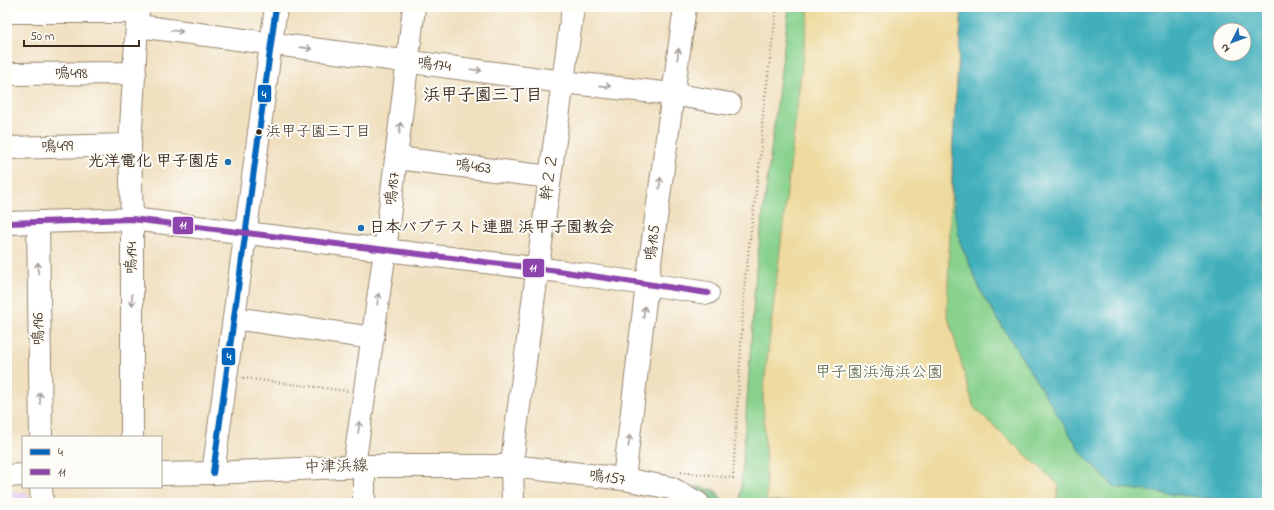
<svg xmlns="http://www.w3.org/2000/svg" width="1274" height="510" font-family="'Indie Flower','Klee One',sans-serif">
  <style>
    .built { fill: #e4d3f1 }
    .green { fill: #89d28e; stroke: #627e56 }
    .forest { fill: #6eb479; stroke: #546f4c }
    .sand { fill: #eeda9e; stroke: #94825e }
    .water { fill: #40afbb; stroke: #3e6c6c; fill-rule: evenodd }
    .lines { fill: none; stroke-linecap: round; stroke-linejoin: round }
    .minor-casing { stroke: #96856f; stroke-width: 24 }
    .path { stroke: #96856f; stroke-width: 2.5; stroke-dasharray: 1 3; stroke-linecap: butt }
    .minor { stroke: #fff; stroke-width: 22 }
    .bus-1-casing { stroke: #fdfcf7; stroke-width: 9 }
    .bus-2-casing { stroke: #fdfcf7; stroke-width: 9 }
    .bus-1 { stroke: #0065bd; stroke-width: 6 }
    .bus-2 { stroke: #8e44ad; stroke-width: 6 }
    .oneway { stroke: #a79f9a }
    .bus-dot { fill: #3b2a1e; stroke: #fdfcf7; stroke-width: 1.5 }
    .poi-dot { fill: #1f6fb2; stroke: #fdfcf7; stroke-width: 1.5 }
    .labels { text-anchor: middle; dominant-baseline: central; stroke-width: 4; stroke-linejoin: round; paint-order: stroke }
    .bus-label { font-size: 15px; fill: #3b2a1e; stroke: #fdfcf7; text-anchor: start }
    .street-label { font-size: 16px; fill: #3b2a1e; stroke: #fdfcf7 }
    .poi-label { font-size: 16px; font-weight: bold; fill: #3b2a1e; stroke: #fdfcf7; text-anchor: end }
    .park-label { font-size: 16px; fill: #525c40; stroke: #fdfcf7 }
    .neighbourhood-label { font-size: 17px; font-weight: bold; fill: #3b2a1e; stroke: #fdfcf7 }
    .line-badge { stroke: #fdfcf7; stroke-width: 1.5 }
    .badge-label { font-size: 11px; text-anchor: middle; font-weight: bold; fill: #fff }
  </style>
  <rect width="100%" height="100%" fill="#fdfcf7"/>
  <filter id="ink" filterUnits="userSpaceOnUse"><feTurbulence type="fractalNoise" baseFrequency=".025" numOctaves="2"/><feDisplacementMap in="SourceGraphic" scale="8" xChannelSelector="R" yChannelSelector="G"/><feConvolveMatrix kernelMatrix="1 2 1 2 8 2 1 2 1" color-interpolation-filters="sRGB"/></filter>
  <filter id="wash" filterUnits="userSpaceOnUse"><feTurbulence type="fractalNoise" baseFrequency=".012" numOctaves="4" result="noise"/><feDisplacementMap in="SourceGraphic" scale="16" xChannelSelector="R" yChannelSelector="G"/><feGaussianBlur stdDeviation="0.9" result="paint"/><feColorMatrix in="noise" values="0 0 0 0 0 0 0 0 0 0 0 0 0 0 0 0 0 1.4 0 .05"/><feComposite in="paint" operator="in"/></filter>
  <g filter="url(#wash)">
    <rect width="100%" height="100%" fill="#f0e0c0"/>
    <!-- built -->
    <path class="built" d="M 7,492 L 28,492 L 28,501 L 38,503 L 7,503 Z"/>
    <!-- green -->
    <path class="green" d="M 789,7 L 962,7 L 953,142 L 960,242 L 983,296 L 1081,452 L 1114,487 L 1247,503 L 740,503 L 756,270 Z"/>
    <!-- forest -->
    <path class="forest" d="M 695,486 L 715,490 L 725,503 L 709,503 Z"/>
    <!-- sand -->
    <path class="sand" d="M 809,7 L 962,7 L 953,142 L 947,313 L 974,408 L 1059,485 L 1056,502 L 767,501 L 763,394 Z"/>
    <!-- water -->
    <path class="water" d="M 962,7 L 1267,7 L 1267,503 L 1247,503 L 1114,487 L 1081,452 L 983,296 L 960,242 L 952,196 L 953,142 ZM 1220,30 L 1244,30 L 1244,54 L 1220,54 Z"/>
  </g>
  <g filter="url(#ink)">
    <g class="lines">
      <defs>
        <path id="minor" d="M 7,12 L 138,12
          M 138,26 L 563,82 L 672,94 L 730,104
          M 7,74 L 135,73
          M 7,148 L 130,145
          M 397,158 L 550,177
          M 38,222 L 41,437
          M 7,223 L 132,219 L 558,271 L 708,293
          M 234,318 L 373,338
          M 132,437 L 132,219 L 130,145 L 138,7
          M 354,466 L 385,251 L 414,7
          M 364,466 L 364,503
          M 213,473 L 276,7
          M 161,474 L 213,473 L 364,466 L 512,466 L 624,479 L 671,488 L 698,503
          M 7,476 L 23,475
          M 624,479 L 647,284 L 685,7
          M 41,487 L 42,503
          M 513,503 L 512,466 L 515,436 L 573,7"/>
      </defs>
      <!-- minor casing -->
      <use href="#minor" class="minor-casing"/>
      <!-- path -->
      <path class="path" d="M 243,378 L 348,391
        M 681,472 L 733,478 L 745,279 L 761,151 L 763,113 L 777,7"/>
      <!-- minor -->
      <use href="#minor" class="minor"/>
      <defs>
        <path id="bus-1" d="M 213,473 L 276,7"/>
        <path id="bus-2" d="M 7,223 L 132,219 L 558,271 L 708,293"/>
      </defs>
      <!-- bus-1 casing -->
      <use href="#bus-1" class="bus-1-casing"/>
      <!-- bus-2 casing -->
      <use href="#bus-2" class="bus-2-casing"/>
      <!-- bus-1 -->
      <use href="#bus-1" class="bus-1"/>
      <!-- bus-2 -->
      <use href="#bus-2" class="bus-2"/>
    </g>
    <!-- one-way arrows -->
    <defs><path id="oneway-shaft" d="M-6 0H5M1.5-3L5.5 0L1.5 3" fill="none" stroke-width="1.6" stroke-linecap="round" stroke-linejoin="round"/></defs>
    <g class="oneway">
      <use href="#oneway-shaft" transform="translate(177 31) rotate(7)"/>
      <use href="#oneway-shaft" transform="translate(306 48) rotate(8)"/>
      <use href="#oneway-shaft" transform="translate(678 54) rotate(-82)"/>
      <use href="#oneway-shaft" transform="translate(476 70) rotate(7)"/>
      <use href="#oneway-shaft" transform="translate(605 86) rotate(6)"/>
      <use href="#oneway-shaft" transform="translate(400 128) rotate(-84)"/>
      <use href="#oneway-shaft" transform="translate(660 183) rotate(-83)"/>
      <use href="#oneway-shaft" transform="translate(38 268) rotate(-91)"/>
      <use href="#oneway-shaft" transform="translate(378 299) rotate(-82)"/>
      <use href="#oneway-shaft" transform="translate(132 300) rotate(90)"/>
      <use href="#oneway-shaft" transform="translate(644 312) rotate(-83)"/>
      <use href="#oneway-shaft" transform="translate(40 398) rotate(-91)"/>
      <use href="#oneway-shaft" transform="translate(359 427) rotate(-82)"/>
      <use href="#oneway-shaft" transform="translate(629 441) rotate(-83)"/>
    </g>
  </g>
  <!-- markers -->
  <circle class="bus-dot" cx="259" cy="132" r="3.5"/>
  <g class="poi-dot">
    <circle cx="228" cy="162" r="4"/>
    <circle cx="361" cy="228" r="4"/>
  </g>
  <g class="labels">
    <!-- bus labels -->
    <g class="bus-label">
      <text x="266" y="132">浜甲子園三丁目</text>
    </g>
    <!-- street labels -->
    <g class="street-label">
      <text transform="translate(434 65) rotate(7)">鳴174</text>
      <text x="71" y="74">鳴498</text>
      <text transform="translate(57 147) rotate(-2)">鳴499</text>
      <text transform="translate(473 167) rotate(7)">鳴463</text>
      <text transform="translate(550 177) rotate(-82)">幹２２</text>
      <text transform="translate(393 189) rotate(-83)">鳴187</text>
      <text transform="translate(653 243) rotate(-83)">鳴185</text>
      <text transform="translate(132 258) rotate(-90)">鳴194</text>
      <text transform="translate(39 329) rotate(-91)">鳴196</text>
      <text transform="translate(336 467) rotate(-2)">中津浜線</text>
      <text transform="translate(607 478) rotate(7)">鳴157</text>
    </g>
    <!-- poi labels -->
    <g class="poi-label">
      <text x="220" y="162">光洋電化 甲子園店</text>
      <text x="369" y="228" text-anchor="start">日本バプテスト連盟 浜甲子園教会</text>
    </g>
    <!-- park labels -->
    <g class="park-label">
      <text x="879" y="373">甲子園浜海浜公園</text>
    </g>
    <!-- neighbourhood labels -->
    <g class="neighbourhood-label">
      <text x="483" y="95">浜甲子園三丁目</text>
    </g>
  </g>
  <g class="line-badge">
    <rect x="257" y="84" width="15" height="19" rx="4" fill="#0065bd"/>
    <rect x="172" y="216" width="22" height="19" rx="4" fill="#8e44ad"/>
    <rect x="522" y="258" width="23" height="20" rx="4" fill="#8e44ad"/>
    <rect x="221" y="347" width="15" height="19" rx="4" fill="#0065bd"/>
  </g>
  <g class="badge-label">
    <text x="264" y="98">4</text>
    <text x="183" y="229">11</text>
    <text x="533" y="272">11</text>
    <text x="229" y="360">4</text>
  </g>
  <!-- margin -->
  <rect width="1274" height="510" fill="none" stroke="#fdfcf7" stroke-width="24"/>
  <!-- legend -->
  <rect x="22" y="436" width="140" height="52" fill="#fdfcf7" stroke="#afa8a0"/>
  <rect x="30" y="449" width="20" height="6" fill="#0065bd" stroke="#afa8a0"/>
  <text x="58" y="456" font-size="12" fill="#3b2a1e">4</text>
  <rect x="30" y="469" width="20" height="6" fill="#8e44ad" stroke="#afa8a0"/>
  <text x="58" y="476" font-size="12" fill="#3b2a1e">11</text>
  <!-- north arrow -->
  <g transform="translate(1232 42) rotate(228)"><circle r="19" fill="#fdfcf7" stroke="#afa8a0"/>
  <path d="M0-3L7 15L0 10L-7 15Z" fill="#1f6fb2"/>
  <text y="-6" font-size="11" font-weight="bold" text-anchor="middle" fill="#3b2a1e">N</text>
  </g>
  <!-- scale -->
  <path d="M24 40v6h115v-6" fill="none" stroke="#3b2a1e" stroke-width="2"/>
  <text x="30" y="40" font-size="12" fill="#3b2a1e" stroke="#fdfcf7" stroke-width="3" paint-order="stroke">50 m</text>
</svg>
